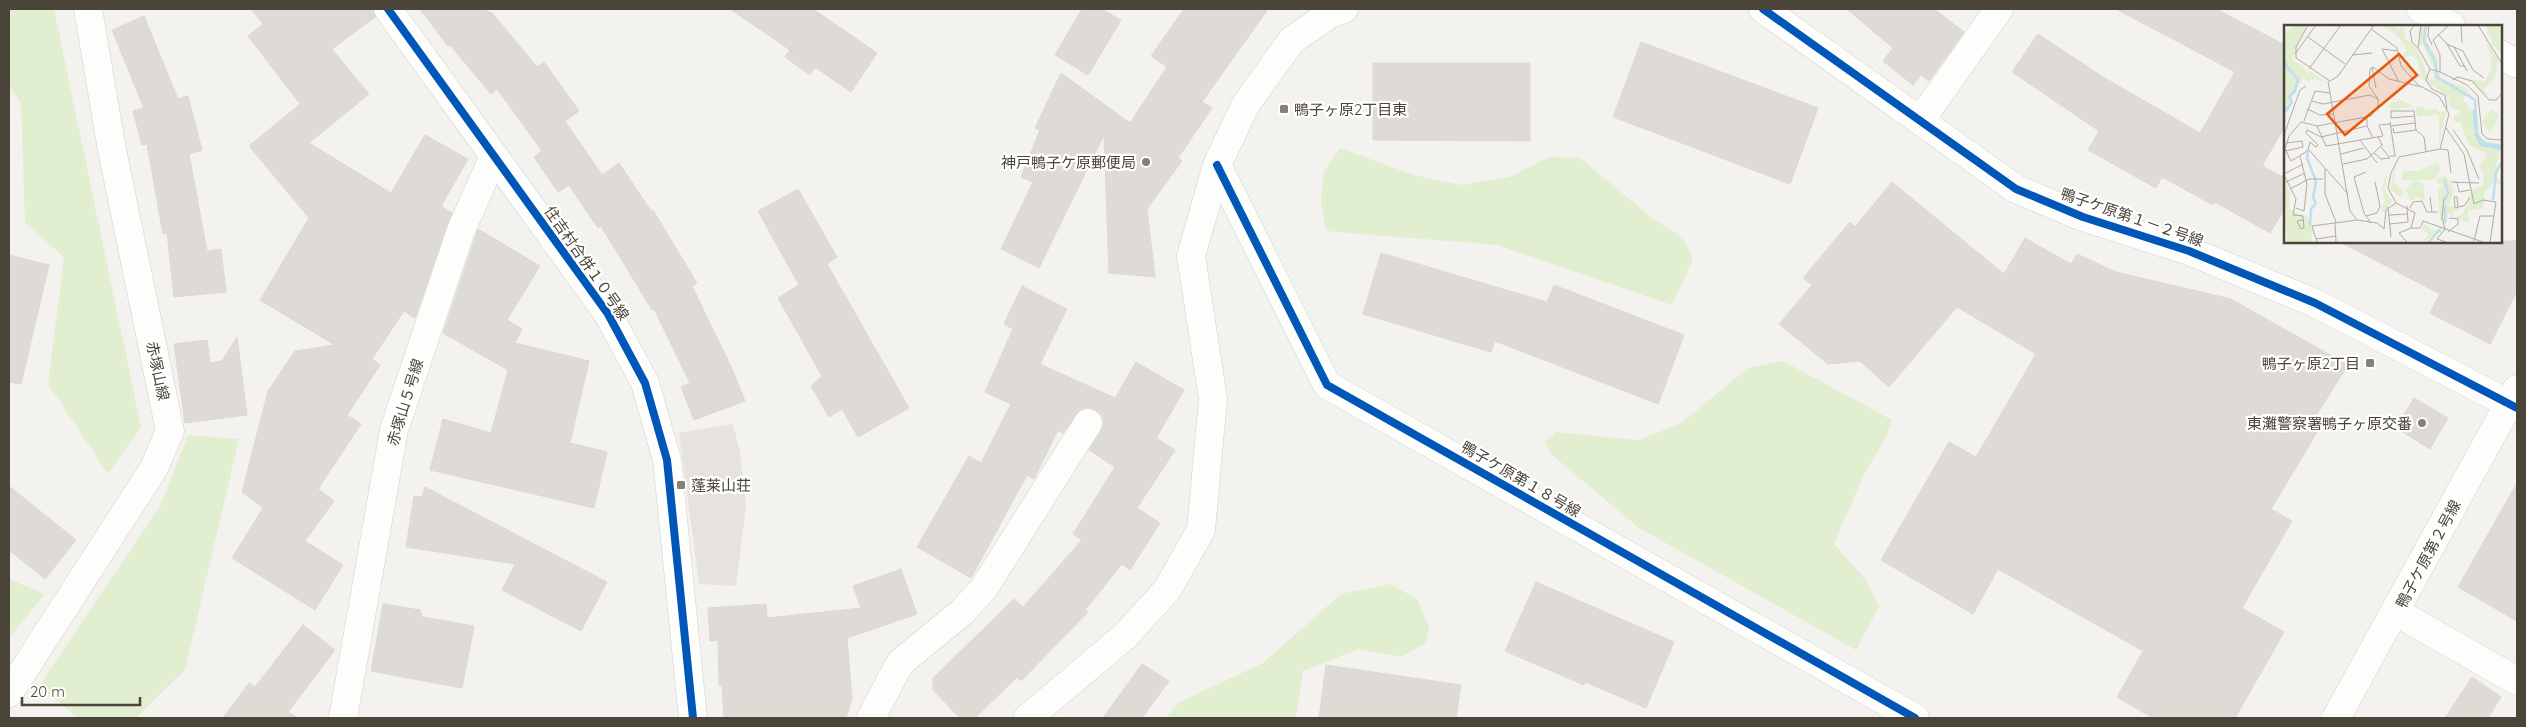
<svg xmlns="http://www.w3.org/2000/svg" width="2526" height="727" font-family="Quicksand,'Noto Sans JP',sans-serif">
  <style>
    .green { fill: #e1eecf }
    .parking { fill: #e6e3df }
    .building { fill: #dedbd6; stroke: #dcd9d4 }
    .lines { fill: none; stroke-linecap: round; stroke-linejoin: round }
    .minor-casing { stroke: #d2d0cb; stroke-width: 29 }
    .minor { stroke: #fdfdfc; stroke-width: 28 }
    .cycleway-casing { stroke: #fff; stroke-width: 11 }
    .cycleway { stroke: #0057b8; stroke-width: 8 }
    .poi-dot { fill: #868178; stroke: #fff; stroke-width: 2 }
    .labels { text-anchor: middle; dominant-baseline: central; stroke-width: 4.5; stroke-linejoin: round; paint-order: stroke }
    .poi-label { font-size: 15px; fill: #4b4439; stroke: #fff; text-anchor: end }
    .street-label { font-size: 15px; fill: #4b4439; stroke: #fff }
    .inset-river { fill: none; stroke: #c0ddf1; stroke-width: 2.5 }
    .inset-road { fill: none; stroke: #b0aca6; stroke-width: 1 }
    .view { fill: #e8590c; fill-opacity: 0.15; stroke: #e8590c; stroke-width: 2.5 }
    .inset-edge { fill: none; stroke: #4b4439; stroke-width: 2.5 }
  </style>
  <rect width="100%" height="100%" fill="#f4f2ee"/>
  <!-- green -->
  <path class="green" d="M 9,9 L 54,9 L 141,427 L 108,474 L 48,384 L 64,257 L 25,223 L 21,103 L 9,86 Z
    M 1340,148 L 1414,175 L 1461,185 L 1509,177 L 1549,157 L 1580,158 L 1652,218 L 1678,234 L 1687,246 L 1693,259 L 1672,305 L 1497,245 L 1326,231 L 1321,201 L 1324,171 Z
    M 1783,361 L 1892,420 L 1887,435 L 1864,475 L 1834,544 L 1865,579 L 1879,607 L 1856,650 L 1639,528 L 1552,455 L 1545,442 L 1556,432 L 1638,440 L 1680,424 L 1748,368 Z
    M 188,435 L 239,439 L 185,670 L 136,718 L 78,718 L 39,686 L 160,506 Z
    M 9,579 L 45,594 L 9,638 Z
    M 1390,584 L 1417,599 L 1429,627 L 1426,643 L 1401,657 L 1359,649 L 1303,671 L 1296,718 L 1165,718 L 1180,702 L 1263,663 L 1341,594 Z"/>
  <!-- parking -->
  <path class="parking" d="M 733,424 L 740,452 L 746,506 L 736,586 L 699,584 L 679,433 Z"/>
  <!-- building -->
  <path class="building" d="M 251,9 L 373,9 L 375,17 L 332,49 L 369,94 L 309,143 L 391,193 L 425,135 L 468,159 L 441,206 L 452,213 L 415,318 L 404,311 L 372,359 L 380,365 L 347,415 L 361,424 L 318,489 L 334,501 L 305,541 L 343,565 L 315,610 L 232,558 L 263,508 L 242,492 L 268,391 L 295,351 L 335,345 L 260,300 L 309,218 L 249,146 L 300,104 L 248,36 L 263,24 Z
    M 420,9 L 483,9 L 493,14 L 537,67 L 544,62 L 579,111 L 565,121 L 602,175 L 619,163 L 651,211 L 653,210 L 697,283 L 692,286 L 733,371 L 745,401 L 694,420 L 681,387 L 690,383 L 654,309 L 652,310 L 601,226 L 598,228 L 569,185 L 558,192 L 534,157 L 542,151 L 497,89 L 491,94 L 450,45 L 448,46 Z
    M 730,9 L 813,9 L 877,53 L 851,92 L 815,67 L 810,75 L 785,57 L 790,50 Z
    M 1082,9 L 1101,9 L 1121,20 L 1088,75 L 1055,55 Z
    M 1184,9 L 1268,9 L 1202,102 L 1212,108 L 1178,158 L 1182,161 L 1147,209 L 1155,277 L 1109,273 L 1104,135 L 1039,268 L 1001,249 L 1033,182 L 1021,177 L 1040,130 L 1035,128 L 1061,73 L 1130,123 L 1167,67 L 1151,56 Z
    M 1847,9 L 1934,9 L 1964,32 L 1929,81 L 1921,75 L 1913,85 L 1883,61 L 1893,48 Z
    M 2116,9 L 2216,9 L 2285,45 L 2285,126 L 2262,166 L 2285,178 L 2285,208 L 2270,233 L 2215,202 L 2213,205 L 2162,177 L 2156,188 L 2088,150 L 2099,131 L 2012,72 L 2038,34 L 2103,77 L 2200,133 L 2235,72 Z
    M 144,16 L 178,99 L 188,96 L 202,150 L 189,154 L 207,251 L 221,249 L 226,292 L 174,297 L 167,233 L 163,234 L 147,144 L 142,145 L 133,111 L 144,108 L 112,30 Z
    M 1641,42 L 1818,108 L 1790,184 L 1613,117 Z
    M 1373,63 L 1530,63 L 1530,141 L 1373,140 Z
    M 1892,182 L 2004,274 L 2025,238 L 2071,264 L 2077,254 L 2116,272 L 2231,299 L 2348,365 L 2317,414 L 2325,419 L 2271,509 L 2292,521 L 2242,608 L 2284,632 L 2235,718 L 2153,718 L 2117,697 L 2143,651 L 1998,569 L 1973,614 L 1881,560 L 1949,442 L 1976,457 L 2036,354 L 1957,307 L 1889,387 L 1860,361 L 1828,364 L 1779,324 L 1812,285 L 1803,278 L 1850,222 L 1855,227 Z
    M 798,189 L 837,257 L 827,264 L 909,408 L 858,437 L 842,409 L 829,417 L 811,386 L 822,376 L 778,298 L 799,285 L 758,211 Z
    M 478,229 L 540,266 L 507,320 L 522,329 L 515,343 L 589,361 L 570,443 L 607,452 L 594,508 L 430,470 L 443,419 L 491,433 L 508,370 L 443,333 Z
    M 2338,241 L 2517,241 L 2517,291 L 2490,344 L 2430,313 L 2440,294 Z
    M 1381,253 L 1547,302 L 1554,285 L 1684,335 L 1658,404 L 1495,341 L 1491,352 L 1363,314 Z
    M 9,255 L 49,265 L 21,384 L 9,382 Z
    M 1022,286 L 1067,309 L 1040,364 L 1115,398 L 1136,362 L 1184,390 L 1156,438 L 1175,450 L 1137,508 L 1160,523 L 1130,570 L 1122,564 L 1085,610 L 1088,612 L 1021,681 L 1017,677 L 975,718 L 960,718 L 933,690 L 933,678 L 1014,599 L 1023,607 L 1082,540 L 1073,534 L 1115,467 L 1089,450 L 1101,431 L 1104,423 L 1102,415 L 1096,410 L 1089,407 L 1081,409 L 1063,433 L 1058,430 L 1034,479 L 1027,475 L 971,578 L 917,547 L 969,456 L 981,463 L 1011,404 L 985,392 L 1013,329 L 1004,324 Z
    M 237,337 L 247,415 L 185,423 L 174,344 L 207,340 L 210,363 L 222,361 Z
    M 2414,398 L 2448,418 L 2430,449 L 2396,428 Z
    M 2517,483 L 2517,621 L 2458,587 Z
    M 9,486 L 76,540 L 45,579 L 9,550 Z
    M 425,487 L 607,582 L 581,631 L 502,590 L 515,564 L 406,547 L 414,496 L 422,497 Z
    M 901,569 L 917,614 L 847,638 L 852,698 L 846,718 L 724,718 L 722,685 L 719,685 L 718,640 L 710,641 L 708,608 L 766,604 L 767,618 L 861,608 L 853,586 Z
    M 1536,582 L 1674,642 L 1646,708 L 1585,682 L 1584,685 L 1505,651 Z
    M 383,604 L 420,610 L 422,617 L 474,626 L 462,688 L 371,671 Z
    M 303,625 L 335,650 L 288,712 L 298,718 L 223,718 L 249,683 L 255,687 Z
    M 1142,664 L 1169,681 L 1142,718 L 1103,718 Z
    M 1326,665 L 1461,685 L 1456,718 L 1319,718 Z
    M 2472,677 L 2501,697 L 2488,718 L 2445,718 Z"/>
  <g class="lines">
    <defs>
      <path id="minor" d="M 388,9 L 608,314 L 645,383 L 667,460 L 693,718
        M 1763,9 L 2016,189 L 2083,217 L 2189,251 L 2315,303 L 2517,408
        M 2421,9 L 2451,26
        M 2500,54 L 2517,64
        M 1920,121 L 1999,9
        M 1217,165 L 1327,385 L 1915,718
        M 2396,612 L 2517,681
        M 9,693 L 154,468 L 170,431 L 112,150 L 88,9
        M 343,718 L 394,430 L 461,230 L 494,156
        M 871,718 L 900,663 L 962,612 L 984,588 L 1088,423
        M 1028,718 L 1125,636 L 1167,590 L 1201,530 L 1213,399 L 1191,256 L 1217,165 L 1246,104 L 1292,40 L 1330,14 L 1344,9
        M 2336,718 L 2517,389"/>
    </defs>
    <!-- minor casing -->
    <use href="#minor" class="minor-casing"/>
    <!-- minor -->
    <use href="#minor" class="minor"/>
    <defs>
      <path id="cycleway" d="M 388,9 L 608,314 L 645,383 L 667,460 L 693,718
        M 1763,9 L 2016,189 L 2083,217 L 2189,251 L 2315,303 L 2517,408
        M 1217,165 L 1327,385 L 1915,718"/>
    </defs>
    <!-- cycleway casing -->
    <use href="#cycleway" class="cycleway-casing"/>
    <!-- cycleway -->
    <use href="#cycleway" class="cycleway"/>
  </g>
  <!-- markers -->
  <g class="poi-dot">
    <rect x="1279" y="104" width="10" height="10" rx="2.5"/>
    <circle cx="1146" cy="162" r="5"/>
    <rect x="2365" y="358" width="10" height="10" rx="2.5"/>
    <circle cx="2422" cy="423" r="5"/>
    <rect x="676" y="480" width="10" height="10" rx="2.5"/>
  </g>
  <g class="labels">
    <!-- poi labels -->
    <g class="poi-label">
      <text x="1294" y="109" text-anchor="start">鴨子ヶ原2丁目東</text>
      <text x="1136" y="162">神戸鴨子ケ原郵便局</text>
      <text x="2360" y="363">鴨子ヶ原2丁目</text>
      <text x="2412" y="423">東灘警察署鴨子ヶ原交番</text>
      <text x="691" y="485" text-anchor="start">蓬莱山荘</text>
    </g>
    <!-- street labels -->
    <g class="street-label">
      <text transform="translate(2132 217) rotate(19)">鴨子ケ原第１－２号線</text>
      <text transform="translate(587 263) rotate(55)">住吉村合併１０号線</text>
      <text transform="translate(158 371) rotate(78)">赤塚山線</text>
      <text transform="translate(405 402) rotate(-73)">赤塚山５号線</text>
      <text transform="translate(1521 479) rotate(30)">鴨子ケ原第１８号線</text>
      <text transform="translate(2428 554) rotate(-62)">鴨子ケ原第２号線</text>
    </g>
  </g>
  <!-- overview -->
  <g transform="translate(2284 25)">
    <rect width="218" height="218" fill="#f4f2ee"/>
    <path d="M 14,0 L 22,0 L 8,35 L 19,41 L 24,49 L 26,46 L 42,57 L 30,54 L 24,57 L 19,52 L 0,87 L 0,7 ZM 112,0 L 113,3 L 120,3 L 121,13 L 132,22 L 145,54 L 150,55 L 150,46 L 156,48 L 156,53 L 182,63 L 188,71 L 180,71 L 179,75 L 193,90 L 196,111 L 202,116 L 217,119 L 210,153 L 217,155 L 217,159 L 211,158 L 201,166 L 199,183 L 184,186 L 185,198 L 169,192 L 164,187 L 163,198 L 156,195 L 154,165 L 158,161 L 152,157 L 155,152 L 162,151 L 170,166 L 164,180 L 174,183 L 175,187 L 170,185 L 168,188 L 171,192 L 178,189 L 186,174 L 187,165 L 199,161 L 200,150 L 196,141 L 203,129 L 185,120 L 176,97 L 171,97 L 169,93 L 177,87 L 166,81 L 163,70 L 118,41 L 122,40 L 137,50 L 133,35 L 128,30 L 117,34 L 123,24 L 112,9 L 98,1 ZM 136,0 L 144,0 L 140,12 L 153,32 L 154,45 L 150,44 L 139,20 L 135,20 ZM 202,0 L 216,0 L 217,28 L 208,19 ZM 199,11 L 214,35 L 211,53 L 200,64 L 204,72 L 185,54 L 201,56 L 208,43 L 207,30 ZM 118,75 L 130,82 L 106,85 L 105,78 ZM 134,81 L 144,85 L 152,83 L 156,87 L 162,86 L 155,121 L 155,90 L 134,91 L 131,85 ZM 209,84 L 215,91 L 207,107 L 199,100 L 199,95 ZM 112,137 L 110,157 L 119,165 L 120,171 L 116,172 L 106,164 ZM 155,137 L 156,145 L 151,155 L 118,155 L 119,146 L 135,146 ZM 102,148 L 101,166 L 108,177 L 100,187 L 96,185 L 101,177 L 98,162 ZM 0,153 L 6,169 L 5,184 L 24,192 L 29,206 L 27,217 L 3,217 ZM 129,155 L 139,158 L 141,176 L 135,172 L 126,176 L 122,165 ZM 139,198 L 147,204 L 160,206 L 138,217 L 145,209 L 138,205 Z" fill="#e1eecf"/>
    <path class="inset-river" d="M 142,0 L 140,16 L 151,36 L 153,52 L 191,75 L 193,110 L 201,119 L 218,121M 0,34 L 3,42 L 14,54 L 11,66 L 5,72 L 8,77 L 0,88M 190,85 L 191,104M 191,108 L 197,120 L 218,124M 24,127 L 23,133 L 32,156 L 29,173 L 32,178 L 27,184 L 26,201M 160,154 L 164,167 L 161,175M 209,175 L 212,147 L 218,137M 161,181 L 161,198M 145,217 L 157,203"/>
    <path class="inset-road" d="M 24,0 L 12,22 L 12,33 L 46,56 L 54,51 L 90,0M 131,0 L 126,6 L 128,17 L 134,23M 137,0 L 134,23 L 146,44 L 156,47M 145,0 L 144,11 L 148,20M 165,0 L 149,15 L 156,30 L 156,47 L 183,60 L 194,71 L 198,109 L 204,114 L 218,115M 177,0 L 178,18M 194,0 L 218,39M 87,4 L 113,23 L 117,41 L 136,62M 154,9 L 163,19 L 179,26 L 189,45 L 200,53M 24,12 L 61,39M 163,19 L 176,41 L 181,41M 170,22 L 183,46M 114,26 L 98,24 L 115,57M 11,29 L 32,0M 68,30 L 88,28M 88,42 L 92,63M 25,44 L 57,0M 146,44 L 142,55 L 148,64 L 161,70 L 163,84M 168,55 L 174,52 L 188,56 L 205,75 L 212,75 L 218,68M 44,56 L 66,186 L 73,195 L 93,198 L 100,204 L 102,185 L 112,178M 94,74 L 85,61 L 86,44 L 89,42 L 105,54 L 138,62 L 155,71 L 165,89 L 156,124 L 115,132 L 107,148 L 104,163 L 112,178 L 131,188 L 127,203 L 115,208 L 123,217M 28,76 L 39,79 L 86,70 L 94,74M 23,84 L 36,90 L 50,89M 83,91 L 83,101 L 89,113M 131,91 L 107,93 L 107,86 L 130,86 L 132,105 L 140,112 L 142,127M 20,96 L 31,66 L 46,68M 33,101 L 42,121 L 99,111 L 95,100 L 106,99M 107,101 L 131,98M 109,103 L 110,108 L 132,105M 162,103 L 180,129 L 190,179 L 199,175 L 212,177M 169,105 L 183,125 L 195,154M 0,110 L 16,65 L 22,61M 76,115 L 93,138M 1,124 L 5,111 L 17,97 L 33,101 L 87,91 L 94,81 L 94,74M 1,124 L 7,136 L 25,125 L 64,169M 156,124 L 164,125 L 167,148M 24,125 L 26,117 L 32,122 L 34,120 L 22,108 L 23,105 L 37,112 L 83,101M 1,126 L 19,122 L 18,116 L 2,118M 90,128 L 97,134 L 106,133 L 97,122M 57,129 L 80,123M 106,131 L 111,131 L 106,97M 59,139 L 83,134 L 98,120 L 94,112M 41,144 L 41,169 L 52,197M 82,147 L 70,152 L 80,188 L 87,198M 0,149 L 19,139M 0,150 L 12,174 L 9,190 L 19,191 L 20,203 L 17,204 L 13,196 L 19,195M 2,157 L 21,148M 167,157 L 195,158M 173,157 L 175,167 L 186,165M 6,164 L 25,154 L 39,154M 146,172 L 148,187M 160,173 L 158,193 L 161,204 L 153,214 L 162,217M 104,182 L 107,212M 174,182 L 173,172 L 170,172 L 171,183 L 174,182 L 179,181 L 181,180 L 186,172M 12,183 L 20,186 L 23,159 L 16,131M 126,183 L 129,177 L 138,176 L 143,187 L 154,187M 105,190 L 123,189M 82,191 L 93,188 L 96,181 L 91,157M 51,197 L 52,217M 106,199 L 124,197 L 123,181M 127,203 L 136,203 L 139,196 L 199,217M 164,207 L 174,199 L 174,194 L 165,193M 32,214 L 52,211M 190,216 L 196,191 L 210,191M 33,217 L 28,201 L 73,195M 206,217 L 212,177"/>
    <path class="view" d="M 115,29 L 133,50 L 61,110 L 43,89 Z"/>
    <rect width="218" height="218" class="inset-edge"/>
  </g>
  <!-- border -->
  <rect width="2526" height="727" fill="none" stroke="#4b4439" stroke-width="20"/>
  <!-- scale -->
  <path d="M22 697v8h118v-8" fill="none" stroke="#4b4439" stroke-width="2.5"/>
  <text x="30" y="697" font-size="15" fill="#4b4439" stroke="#ffffff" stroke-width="4" paint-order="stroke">20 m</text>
</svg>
